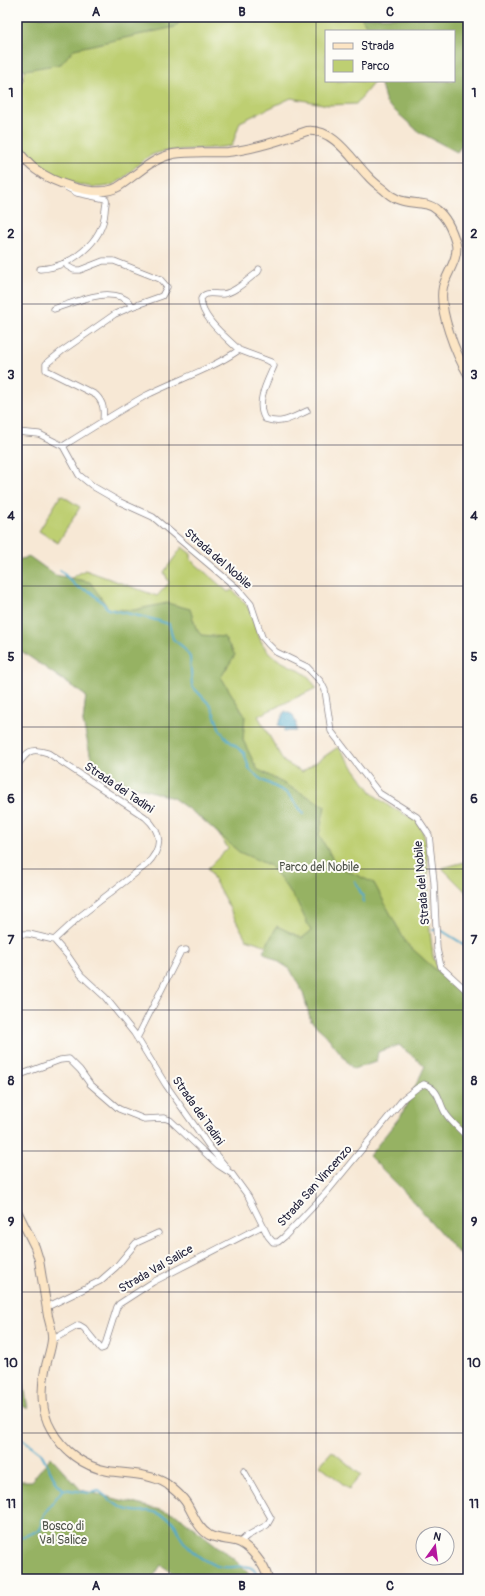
<svg xmlns="http://www.w3.org/2000/svg" width="485" height="1596" font-family="Pangolin,sans-serif">
  <style>
    .green { fill: #becf72; stroke: #707856 }
    .forest { fill: #96b264; stroke: #5c6a50 }
    .water { fill: #4faacd; stroke: #386684 }
    .lines { fill: none; stroke-linecap: round; stroke-linejoin: round }
    .stream { stroke: #4faacd; stroke-width: 2 }
    .street-casing { stroke: #8c8588; stroke-width: 7 }
    .secondary-casing { stroke: #8c8588; stroke-width: 10 }
    .street { stroke: #fff; stroke-width: 5.5 }
    .secondary { stroke: #fce5c4; stroke-width: 8 }
    .grid { fill: none; stroke: #22223b; stroke-width: 1; stroke-opacity: 0.55 }
    .labels { text-anchor: middle; dominant-baseline: central; stroke-width: 4; stroke-linejoin: round; paint-order: stroke }
    .street-label { font-size: 12px; fill: #22223b; stroke: #fdfcf7 }
    .park-label { font-size: 12px; fill: #51564c; stroke: #fdfcf7 }
    .neatline { fill: none; stroke: #22223b; stroke-width: 1.5 }
    .grid-label { font-size: 13px; text-anchor: middle; font-weight: bold; fill: #22223b }
  </style>
  <rect width="100%" height="100%" fill="#fdfcf7"/>
  <filter id="ink" filterUnits="userSpaceOnUse"><feTurbulence type="fractalNoise" baseFrequency=".025" numOctaves="2"/><feDisplacementMap in="SourceGraphic" scale="8" xChannelSelector="R" yChannelSelector="G"/><feConvolveMatrix kernelMatrix="1 2 1 2 8 2 1 2 1" color-interpolation-filters="sRGB"/></filter>
  <filter id="wash" filterUnits="userSpaceOnUse"><feTurbulence type="fractalNoise" baseFrequency=".012" numOctaves="4" result="noise"/><feDisplacementMap in="SourceGraphic" scale="16" xChannelSelector="R" yChannelSelector="G"/><feGaussianBlur stdDeviation="0.9" result="paint"/><feColorMatrix in="noise" values="0 0 0 0 0 0 0 0 0 0 0 0 0 0 0 0 0 1.4 0 .05"/><feComposite in="paint" operator="in"/></filter>
  <g filter="url(#wash)">
    <rect width="100%" height="100%" fill="#f7e8d5"/>
    <!-- green -->
    <path class="green" d="M 17,17 L 361,17 L 370,31 L 326,31 L 326,81 L 375,81 L 356,104 L 328,105 L 291,98 L 240,122 L 232,146 C 220,147 208,149 196,149 C 182,150 167,150 154,154 C 136,161 127,181 109,186 C 81,193 30,169 18,142 C 15,137 17,94 17,85 L 19,85 L 25,70 L 17,66 Z
      M 61,495 L 80,507 L 58,543 L 39,531 Z
      M 182,547 L 191,554 L 191,560 L 228,592 L 232,590 C 238,596 246,603 250,611 C 255,624 257,637 266,649 C 276,662 292,665 305,674 C 310,677 313,683 316,688 L 258,716 L 284,762 L 302,772 L 338,747 L 373,794 L 390,807 L 416,820 L 422,830 L 427,845 L 430,932 L 433,956 L 439,972 L 468,999 L 425,1066 L 399,1045 L 378,1052 L 311,1021 L 292,954 L 246,939 L 208,868 L 228,848 L 190,792 L 136,767 L 83,722 L 86,696 L 17,648 L 65,582 L 85,570 L 157,596 L 169,583 L 164,572 Z
      M 468,861 L 468,894 L 442,868 Z
      M 332,1451 L 361,1475 L 349,1489 L 320,1465 Z"/>
    <!-- forest -->
    <path class="forest" d="M 17,17 L 184,17 L 175,27 L 74,49 L 61,64 L 25,70 L 17,66 Z
      M 361,17 L 468,17 L 468,129 L 466,131 L 463,144 L 457,152 L 419,132 L 386,103 L 380,81 L 454,81 L 454,31 L 370,31 Z
      M 30,557 L 55,575 L 90,582 L 109,609 L 134,610 L 167,603 L 190,609 L 196,628 L 201,635 L 224,637 L 235,655 L 221,677 L 245,716 L 243,740 L 257,769 L 325,806 L 319,835 L 337,866 L 374,883 L 406,943 L 468,999 L 468,1264 L 402,1189 L 369,1156 L 402,1114 L 425,1066 L 399,1045 L 378,1052 L 376,1062 L 353,1069 L 326,1035 L 311,1021 L 303,993 L 290,969 L 263,952 L 277,926 L 302,938 L 311,931 L 297,902 L 271,866 L 239,852 L 202,819 L 173,798 L 130,785 L 93,767 L 83,722 L 86,696 L 17,648 L 17,560 Z
      M 17,1378 L 23,1380 L 28,1409 L 17,1403 Z
      M 51,1457 L 81,1490 L 176,1514 L 235,1560 L 254,1579 L 182,1579 L 161,1565 L 152,1579 L 17,1579 L 17,1481 L 31,1481 Z"/>
    <!-- water -->
    <path class="water" d="M 285,711 L 293,715 L 296,723 L 296,731 L 284,731 L 284,728 L 278,725 Z"/>
    <g class="lines">
      <!-- stream -->
      <path class="stream" d="M 60,570 L 77,587 L 91,592 L 103,603 L 108,609 L 152,619 L 169,624 L 173,639 L 183,647 L 190,657 L 192,686 L 211,706 L 220,730 L 227,739 L 244,753 L 249,768 L 252,772 L 262,780 L 287,793 L 304,814
        M 355,881 L 363,897 L 364,902
        M 433,930 L 440,930 L 444,932 L 468,947
        M 17,1435 L 41,1453 L 57,1483 L 63,1489 L 90,1493 L 99,1491 C 111,1500 117,1508 133,1511 C 138,1512 143,1511 148,1511 C 154,1511 166,1517 171,1520 C 177,1525 177,1530 180,1536 C 188,1550 203,1561 217,1566 C 234,1572 252,1556 259,1579
        M 17,1539 L 40,1530 L 44,1514 L 63,1489
        M 17,1575 L 19,1579"/>
    </g>
  </g>
  <g filter="url(#ink)">
    <g class="lines">
      <defs>
        <path id="street" d="M 17,79 L 21,80
          M 66,262 L 67,266 L 74,270 L 80,270 L 103,261 L 114,261 L 160,279 L 167,287 L 162,296 L 131,307 L 115,314 L 62,351 L 46,364 L 46,370 L 96,395 C 104,403 104,410 103,421
          M 40,269 C 71,267 103,242 105,211 C 105,206 107,202 106,199 L 77,193 L 64,186
          M 54,309 C 75,302 113,284 131,304 L 131,307
          M 239,350 C 226,337 201,318 201,299 C 205,290 215,295 223,294 C 236,292 248,279 258,272 L 259,269
          M 17,432 L 39,434 L 63,446 L 79,475 L 94,487 L 120,502 L 153,517 L 238,589 L 251,604 L 262,637 L 268,644 L 276,652 L 307,667 L 321,682 L 325,690 L 331,731 L 379,793 L 417,817 L 429,835 L 434,882 L 437,949 L 441,967 L 468,992
          M 63,446 C 90,429 117,412 145,396 C 176,380 210,370 239,350 L 271,362 L 274,366 C 267,382 255,403 265,419 C 282,425 291,418 307,411
          M 17,766 C 27,752 30,747 48,753 L 145,817 C 163,833 163,848 146,865 L 79,917 L 54,940 L 68,956 L 81,975 L 105,997 L 134,1033 L 166,1085 L 211,1149 L 227,1168
          M 17,934 L 29,934 L 54,940
          M 137,1038 L 179,955 L 181,951 L 186,950
          M 17,1076 L 60,1060 L 69,1059 L 80,1070 L 90,1084 L 119,1109 L 144,1119 L 164,1118 L 170,1120 L 218,1165 L 232,1174 L 248,1196 L 268,1236 L 273,1242 L 278,1242 L 284,1237 L 326,1193 L 404,1098 L 417,1088 L 424,1084 C 441,1090 438,1102 446,1114 C 452,1123 461,1130 468,1138
          M 47,1307 L 100,1281 L 116,1267 L 136,1243 L 158,1233
          M 52,1340 L 79,1325 L 84,1328 L 101,1349 L 104,1348 L 117,1307 L 119,1304 L 153,1282 L 262,1226
          M 239,1543 L 247,1536 L 267,1525 L 271,1518 L 244,1471"/>
        <path id="secondary" d="M 17,149 C 22,156 28,164 35,169 C 53,183 97,199 118,187 C 137,175 150,159 173,154 C 191,151 209,153 228,152 C 255,149 281,140 307,131 C 334,128 352,160 368,176 C 373,182 379,186 384,190 C 388,194 392,197 397,199 C 409,205 426,200 437,210 C 447,218 453,233 456,244 C 459,259 446,274 443,287 C 438,310 456,355 468,374
          M 17,1211 L 35,1247 L 39,1260 C 42,1279 45,1297 48,1316 C 50,1324 53,1333 52,1340 C 51,1350 47,1360 45,1370 C 41,1389 41,1412 51,1429 C 62,1450 84,1467 108,1471 C 127,1474 149,1473 167,1484 C 173,1489 180,1494 185,1501 C 193,1512 196,1527 209,1535 C 217,1539 226,1539 235,1541 C 250,1545 265,1565 268,1579"/>
      </defs>
      <!-- street casing -->
      <use href="#street" class="street-casing"/>
      <!-- secondary casing -->
      <use href="#secondary" class="secondary-casing"/>
      <!-- street -->
      <use href="#street" class="street"/>
      <!-- secondary -->
      <use href="#secondary" class="secondary"/>
    </g>
  </g>
  <!-- grid -->
  <path class="grid" d="M 169,17 L 169,1579M 316,17 L 316,1579M 17,163 L 468,163M 17,304 L 468,304M 17,445 L 468,445M 17,586 L 468,586M 17,727 L 468,727M 17,869 L 468,869M 17,1010 L 468,1010M 17,1151 L 468,1151M 17,1292 L 468,1292M 17,1433 L 468,1433"/>
  <g class="labels">
    <!-- street labels -->
    <g class="street-label">
      <text transform="translate(218 559) rotate(41)">Strada del Nobile</text>
      <text transform="translate(119 788) rotate(34)">Strada dei Tadini</text>
      <text transform="translate(422 883) rotate(-95)">Strada del Nobile</text>
      <text transform="translate(198 1111) rotate(55)">Strada dei Tadini</text>
      <text transform="translate(315 1186) rotate(-48)">Strada San Vincenzo</text>
      <text transform="translate(156 1269) rotate(-30)">Strada Val Salice</text>
    </g>
    <!-- park labels -->
    <g class="park-label">
      <text x="319" y="867">Parco del Nobile</text>
      <text x="63" y="1526">Bosco di<tspan x="63" dy="14">Val Salice</tspan></text>
    </g>
  </g>
  <!-- margin -->
  <rect width="485" height="1596" fill="none" stroke="#fdfcf7" stroke-width="44"/>
  <!-- legend -->
  <rect x="325" y="30" width="130" height="52" fill="#fdfcf7" stroke="#a5a5ac"/>
  <rect x="333" y="43" width="20" height="6" fill="#fce5c4" stroke="#a5a5ac"/>
  <text x="361" y="50" font-size="12" fill="#22223b">Strada</text>
  <rect x="333" y="60" width="20" height="12" fill="#becf72" stroke="#a5a5ac"/>
  <text x="361" y="70" font-size="12" fill="#22223b">Parco</text>
  <!-- north arrow -->
  <g transform="translate(435 1546) rotate(14)"><circle r="19" fill="#fdfcf7" stroke="#a5a5ac"/>
  <path d="M0-3L7 15L0 10L-7 15Z" fill="#b5179e"/>
  <text y="-6" font-size="11" font-weight="bold" text-anchor="middle" fill="#22223b">N</text>
  </g>
  <rect x="22" y="22" width="441" height="1552" class="neatline"/>
  <g class="grid-label">
    <text x="96" y="16">A</text>
    <text x="242" y="16">B</text>
    <text x="390" y="16">C</text>
    <text x="11" y="97">1</text>
    <text x="474" y="97">1</text>
    <text x="11" y="238">2</text>
    <text x="474" y="238">2</text>
    <text x="11" y="379">3</text>
    <text x="474" y="379">3</text>
    <text x="11" y="520">4</text>
    <text x="474" y="520">4</text>
    <text x="11" y="661">5</text>
    <text x="474" y="661">5</text>
    <text x="11" y="803">6</text>
    <text x="474" y="803">6</text>
    <text x="11" y="944">7</text>
    <text x="474" y="944">7</text>
    <text x="11" y="1085">8</text>
    <text x="474" y="1085">8</text>
    <text x="11" y="1226">9</text>
    <text x="474" y="1226">9</text>
    <text x="11" y="1367">10</text>
    <text x="474" y="1367">10</text>
    <text x="11" y="1508">11</text>
    <text x="474" y="1508">11</text>
    <text x="96" y="1590">A</text>
    <text x="242" y="1590">B</text>
    <text x="390" y="1590">C</text>
  </g>
</svg>
